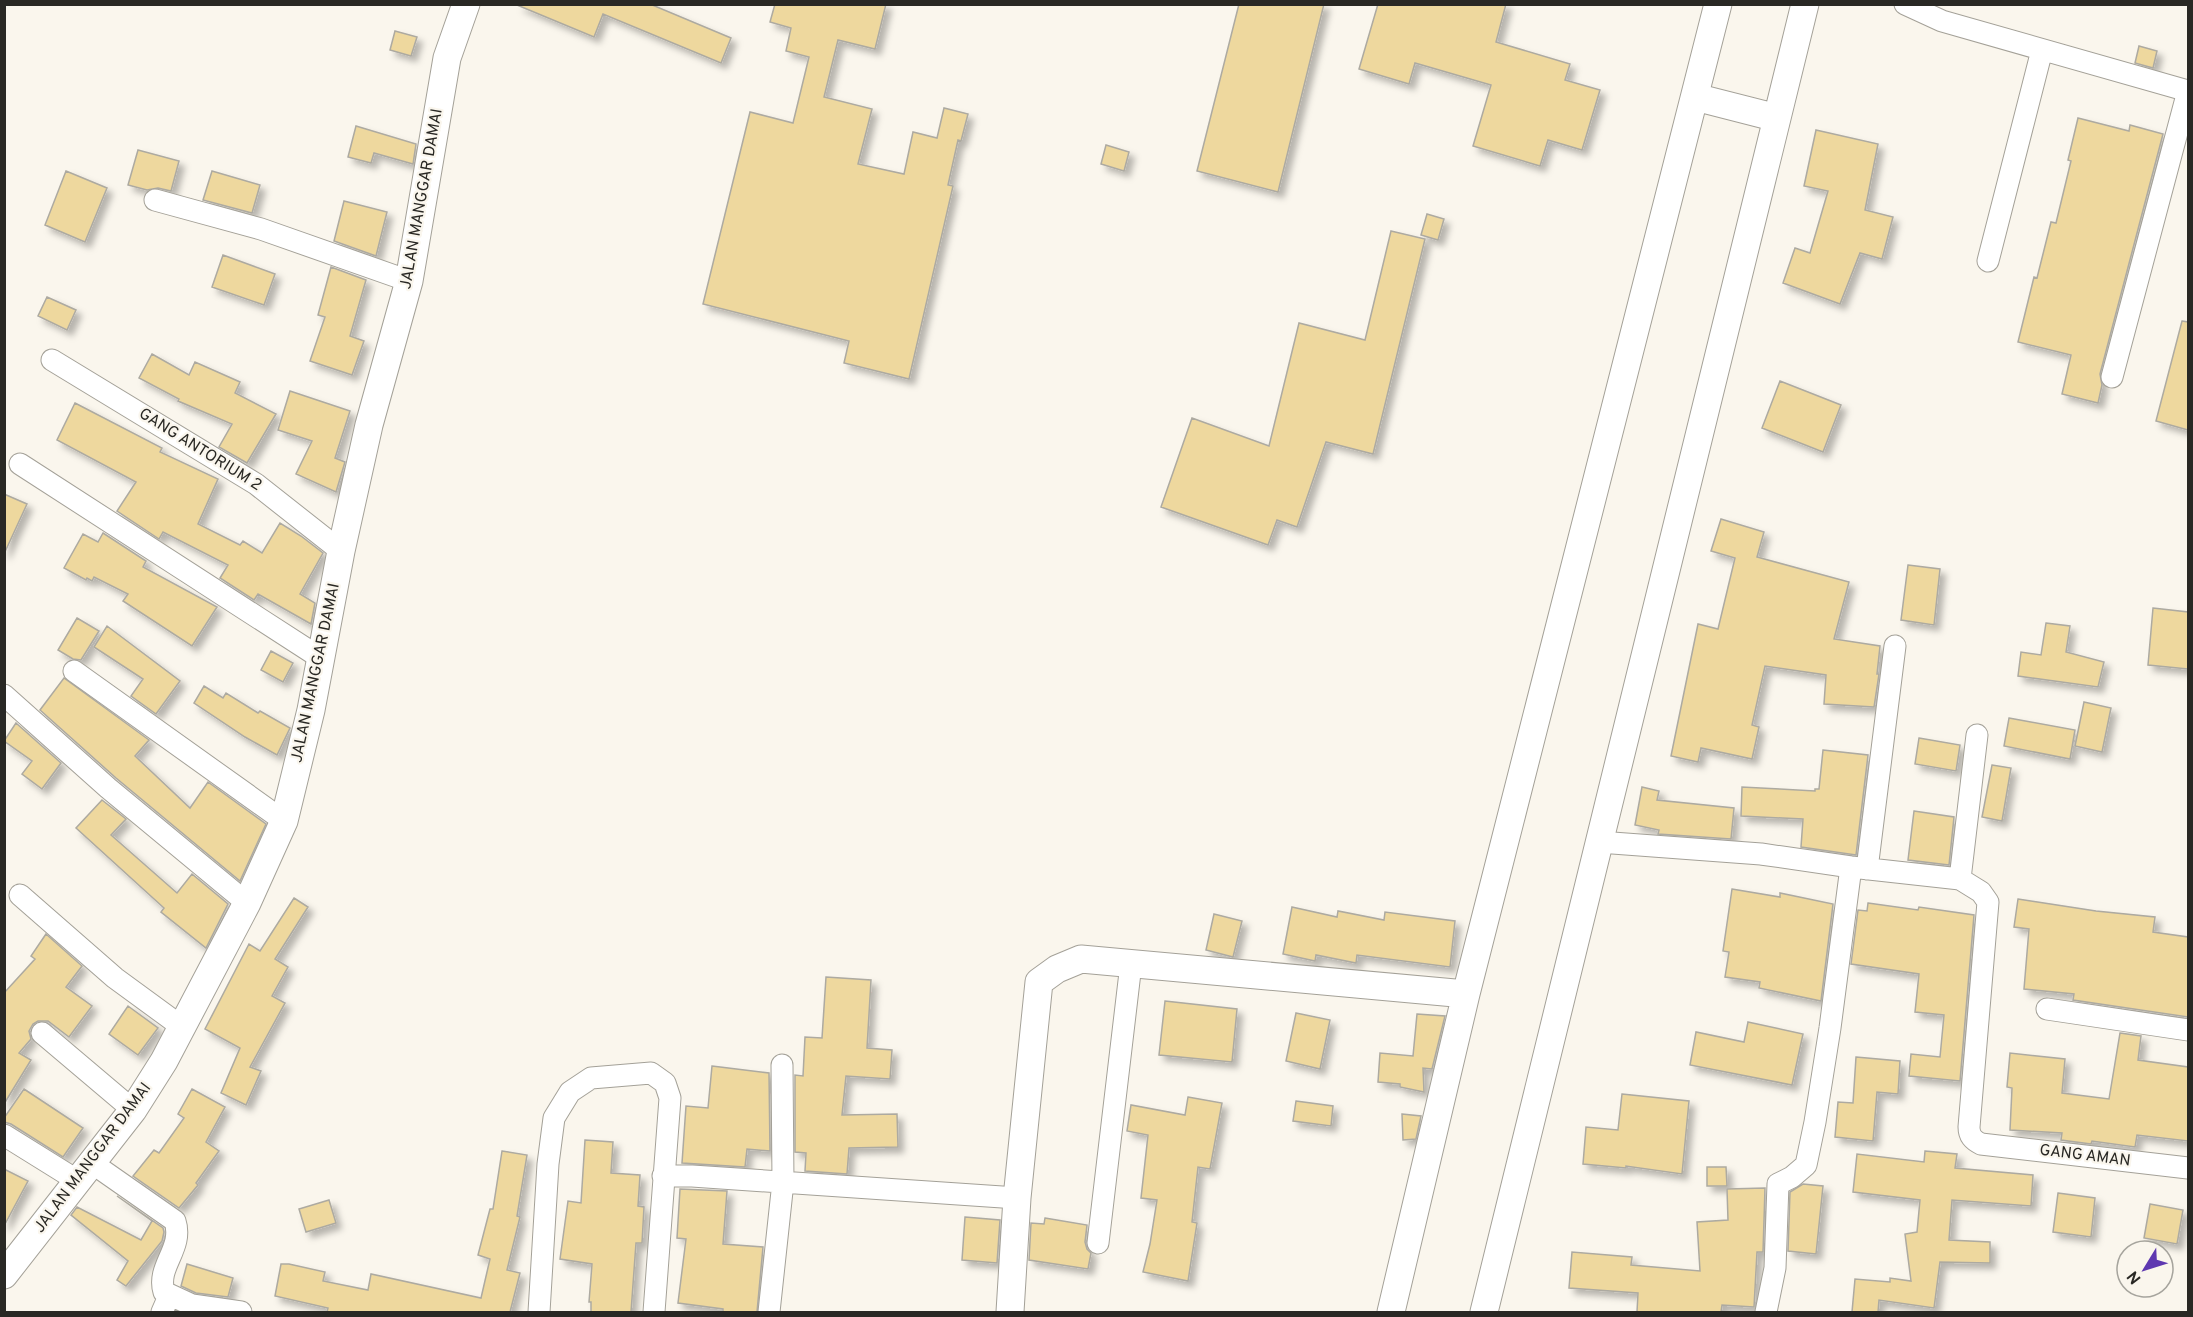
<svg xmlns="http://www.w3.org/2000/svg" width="2193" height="1317" font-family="Overpass,sans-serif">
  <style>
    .building { fill: #eed89e; stroke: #adaaa1; stroke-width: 1.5; filter: url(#shadow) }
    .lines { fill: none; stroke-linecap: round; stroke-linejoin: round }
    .minor-casing { stroke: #a4a198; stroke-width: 23 }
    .tertiary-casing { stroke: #a4a198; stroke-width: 29 }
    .minor { stroke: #fff; stroke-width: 21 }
    .tertiary { stroke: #fff; stroke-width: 27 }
    .labels { text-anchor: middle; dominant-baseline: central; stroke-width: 4.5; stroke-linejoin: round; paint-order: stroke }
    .street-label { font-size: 16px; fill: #292824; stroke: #faf6ed }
  </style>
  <defs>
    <filter id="shadow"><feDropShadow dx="5.5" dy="5.5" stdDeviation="3" flood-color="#0004"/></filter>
  </defs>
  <rect width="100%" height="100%" fill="#faf6ed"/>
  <!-- building -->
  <path class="building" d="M 581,4 L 650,4 L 731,38 L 721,63 L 603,14 L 594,37 L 517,5 Z
    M 775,4 L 886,4 L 875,49 L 838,40 L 824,97 L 872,109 L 858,164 L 904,174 L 913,132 L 937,138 L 944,108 L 968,114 L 961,141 L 958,140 L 948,185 L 953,186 L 909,379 L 844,363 L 849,341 L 703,304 L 750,112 L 793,123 L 809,57 L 786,51 L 791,28 L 770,22 Z
    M 1239,4 L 1324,4 L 1278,192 L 1197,171 Z
    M 1378,4 L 1506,4 L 1496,42 L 1570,64 L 1565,80 L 1600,90 L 1582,150 L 1548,140 L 1540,166 L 1473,146 L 1491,85 L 1415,63 L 1409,84 L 1359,69 Z
    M 395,31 L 417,37 L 411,56 L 390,50 Z
    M 2139,46 L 2157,51 L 2153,68 L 2135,63 Z
    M 2078,118 L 2129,131 L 2130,125 L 2163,134 L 2100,374 L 2102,385 L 2098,403 L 2062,394 L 2071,355 L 2018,342 L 2034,277 L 2037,278 L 2051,222 L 2056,223 L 2071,161 L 2068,160 Z
    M 356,126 L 416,144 L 413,164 L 374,153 L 371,163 L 348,157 Z
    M 1816,130 L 1878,144 L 1865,210 L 1893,217 L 1882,259 L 1860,253 L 1840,304 L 1783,283 L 1795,248 L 1810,253 L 1828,191 L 1804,186 Z
    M 1106,145 L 1129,152 L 1124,171 L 1101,164 Z
    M 138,150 L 179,161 L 171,191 L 158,188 L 147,190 L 128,185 Z
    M 66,171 L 107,188 L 85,242 L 45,225 Z
    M 212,171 L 260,185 L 252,213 L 203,200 Z
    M 344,201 L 387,212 L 376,256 L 334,241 Z
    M 1427,214 L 1444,219 L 1438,240 L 1421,235 Z
    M 1391,231 L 1425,239 L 1373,454 L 1326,442 L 1297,527 L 1277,520 L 1268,545 L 1161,507 L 1192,418 L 1269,446 L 1299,323 L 1365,340 Z
    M 223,255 L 275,274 L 264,305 L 212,287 Z
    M 331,267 L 366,280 L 350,336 L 364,341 L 352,375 L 310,361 L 325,317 L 318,315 Z
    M 47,297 L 76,310 L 67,330 L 38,316 Z
    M 2182,321 L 2188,322 L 2188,430 L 2156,421 Z
    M 152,354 L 189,375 L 195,362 L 240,382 L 235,393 L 276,414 L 247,463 L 219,447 L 232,424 L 178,401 L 179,399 L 139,378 Z
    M 1780,381 L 1841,405 L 1823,452 L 1762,428 Z
    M 290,391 L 350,411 L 335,458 L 345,462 L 336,492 L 296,474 L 312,441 L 278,430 Z
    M 75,403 L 162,448 L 160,452 L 218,479 L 198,524 L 240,545 L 243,541 L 262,553 L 280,523 L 301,536 L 323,553 L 300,594 L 315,603 L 311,624 L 258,594 L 254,600 L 220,578 L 228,565 L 163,532 L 159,539 L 117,511 L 136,482 L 57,440 Z
    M 4,494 L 27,504 L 4,554 Z
    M 1721,519 L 1764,532 L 1757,557 L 1849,582 L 1834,639 L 1880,646 L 1877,674 L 1879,674 L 1874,707 L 1824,704 L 1826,675 L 1765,666 L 1752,725 L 1759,727 L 1752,759 L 1701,748 L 1698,762 L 1671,756 L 1698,624 L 1718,629 L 1735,558 L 1711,551 Z
    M 103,533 L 146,561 L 143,567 L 217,607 L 192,646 L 123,601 L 128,594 L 94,577 L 92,581 L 87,578 L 86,580 L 64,568 L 83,534 L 98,542 Z
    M 1908,565 L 1940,569 L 1934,625 L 1901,620 Z
    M 2153,608 L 2188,612 L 2188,669 L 2148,665 Z
    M 77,618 L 99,631 L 81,660 L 73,659 L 58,650 Z
    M 2046,623 L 2070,626 L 2066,652 L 2104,662 L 2098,687 L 2018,676 L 2021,652 L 2041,655 Z
    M 107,626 L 180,681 L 156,714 L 131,696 L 143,679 L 94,647 Z
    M 271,651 L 293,663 L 283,682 L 261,670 Z
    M 64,678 L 149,740 L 135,756 L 190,808 L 208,782 L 266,824 L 240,881 L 116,778 L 40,710 Z
    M 204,686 L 223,698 L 226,693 L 258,713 L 260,711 L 290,728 L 277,755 L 245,737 L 194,703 Z
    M 2084,702 L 2111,708 L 2102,752 L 2075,746 Z
    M 2009,718 L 2075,730 L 2070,759 L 2004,746 Z
    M 16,723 L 61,763 L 42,789 L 22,774 L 32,761 L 4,741 Z
    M 1919,738 L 1960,745 L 1956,771 L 1915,764 Z
    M 1823,750 L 1868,755 L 1856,855 L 1801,847 L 1803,819 L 1741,816 L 1742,787 L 1815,791 L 1815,789 L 1819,789 Z
    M 1992,765 L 2011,768 L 2002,821 L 1982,817 Z
    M 1642,787 L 1659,791 L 1657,800 L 1734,808 L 1731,839 L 1658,834 L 1659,830 L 1635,825 Z
    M 102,800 L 126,819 L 111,835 L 177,893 L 192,874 L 228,904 L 206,948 L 161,912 L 164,908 L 76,828 Z
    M 1914,811 L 1954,817 L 1949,865 L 1908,860 Z
    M 1732,889 L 1780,897 L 1780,893 L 1833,904 L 1821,1001 L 1759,988 L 1760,982 L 1725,977 L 1729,952 L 1723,951 Z
    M 294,898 L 308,907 L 275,959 L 288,967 L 272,996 L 285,1003 L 250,1067 L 261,1071 L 246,1105 L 221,1093 L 240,1048 L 205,1029 L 249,944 L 260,951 Z
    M 2018,899 L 2096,911 L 2155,917 L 2153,932 L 2188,937 L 2188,1017 L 2073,1000 L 2074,994 L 2024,989 L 2029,929 L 2014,927 Z
    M 1868,903 L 1918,910 L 1919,907 L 1974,915 L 1960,1081 L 1909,1076 L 1911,1054 L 1940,1057 L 1944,1015 L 1915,1012 L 1919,974 L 1851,964 L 1858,910 L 1867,911 Z
    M 1292,907 L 1337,917 L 1338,911 L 1384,920 L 1385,912 L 1455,921 L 1450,967 L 1357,955 L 1356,963 L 1316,955 L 1315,961 L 1283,954 Z
    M 1214,914 L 1242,921 L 1233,957 L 1206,950 Z
    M 46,934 L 82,966 L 66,987 L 92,1006 L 69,1037 L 48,1021 L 38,1021 L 33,1024 L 29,1031 L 31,1039 L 19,1053 L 31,1060 L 4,1104 L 4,993 L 35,959 L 31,956 Z
    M 826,977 L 871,980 L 867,1048 L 892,1050 L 890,1079 L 846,1076 L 842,1115 L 897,1114 L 898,1147 L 849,1148 L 847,1174 L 805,1171 L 806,1153 L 795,1152 L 795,1075 L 803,1076 L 805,1037 L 822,1038 Z
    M 1165,1001 L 1237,1009 L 1232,1062 L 1159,1055 Z
    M 128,1006 L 158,1028 L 138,1055 L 109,1034 Z
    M 1296,1013 L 1330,1020 L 1320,1069 L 1286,1061 Z
    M 1417,1014 L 1445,1016 L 1432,1069 L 1423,1068 L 1424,1092 L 1400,1087 L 1400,1084 L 1378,1082 L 1380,1053 L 1413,1056 Z
    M 1748,1022 L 1803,1034 L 1792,1085 L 1690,1065 L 1696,1032 L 1744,1042 Z
    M 2120,1033 L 2141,1036 L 2138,1060 L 2188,1067 L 2188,1141 L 2137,1135 L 2135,1147 L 2092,1141 L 2091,1144 L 2061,1140 L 2062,1133 L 2010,1130 L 2012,1088 L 2007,1087 L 2010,1053 L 2065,1059 L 2062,1093 L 2109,1099 Z
    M 1856,1057 L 1900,1061 L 1898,1094 L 1877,1092 L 1873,1141 L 1835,1137 L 1838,1102 L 1853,1103 Z
    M 712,1066 L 769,1073 L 770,1151 L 747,1149 L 745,1167 L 682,1163 L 686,1106 L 708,1108 Z
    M 24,1089 L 83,1128 L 63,1157 L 11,1124 L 4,1122 L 4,1118 Z
    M 192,1089 L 225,1107 L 206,1142 L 219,1151 L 196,1183 L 198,1185 L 179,1208 L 133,1176 L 154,1150 L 159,1153 L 184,1118 L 178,1114 Z
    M 1622,1094 L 1689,1101 L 1682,1174 L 1626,1166 L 1626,1168 L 1583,1164 L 1586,1127 L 1618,1130 Z
    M 1188,1097 L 1222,1103 L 1210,1169 L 1198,1167 L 1192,1222 L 1197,1223 L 1188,1281 L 1143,1272 L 1150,1244 L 1157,1200 L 1141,1198 L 1148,1135 L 1127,1131 L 1131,1105 L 1185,1115 Z
    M 1296,1101 L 1333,1106 L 1331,1126 L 1293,1121 Z
    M 1402,1114 L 1421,1116 L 1416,1139 L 1403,1140 Z
    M 585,1140 L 613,1142 L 611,1173 L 640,1175 L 638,1206 L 644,1207 L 642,1243 L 636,1243 L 631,1312 L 591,1312 L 591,1302 L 589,1302 L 592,1264 L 560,1259 L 568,1201 L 581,1203 Z
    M 502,1151 L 527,1155 L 517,1216 L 520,1217 L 507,1270 L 520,1273 L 510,1312 L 327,1312 L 328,1308 L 275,1296 L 281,1264 L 289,1264 L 325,1272 L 323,1281 L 368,1290 L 371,1274 L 481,1298 L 490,1259 L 478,1255 L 490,1209 L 493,1209 Z
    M 1925,1151 L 1957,1154 L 1955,1168 L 2033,1175 L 2031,1206 L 1952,1200 L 1949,1240 L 1990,1242 L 1990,1263 L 1940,1262 L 1934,1308 L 1879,1300 L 1878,1312 L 1852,1312 L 1855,1279 L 1890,1282 L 1890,1278 L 1911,1281 L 1905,1234 L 1917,1232 L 1920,1200 L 1853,1192 L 1857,1154 L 1924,1162 Z
    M 1707,1167 L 1726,1167 L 1727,1186 L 1707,1186 Z
    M 4,1169 L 28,1181 L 4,1226 Z
    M 1803,1184 L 1823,1186 L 1816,1254 L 1788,1251 L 1790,1192 Z
    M 1765,1188 L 1763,1252 L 1757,1252 L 1754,1307 L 1722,1305 L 1721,1312 L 1637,1312 L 1638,1293 L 1569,1288 L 1572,1252 L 1632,1257 L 1631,1265 L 1700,1271 L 1697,1222 L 1728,1220 L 1727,1189 Z
    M 680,1189 L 727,1191 L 723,1244 L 763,1247 L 757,1312 L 723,1312 L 723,1309 L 678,1303 L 686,1239 L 677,1238 Z
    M 2058,1193 L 2095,1198 L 2091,1237 L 2053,1232 Z
    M 117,1196 L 163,1228 L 164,1232 L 162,1241 L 126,1286 L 117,1280 L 128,1261 L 71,1215 L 77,1207 L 141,1240 L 152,1221 Z
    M 329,1200 L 336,1223 L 306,1232 L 299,1209 Z
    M 2150,1204 L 2183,1210 L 2177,1244 L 2144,1238 Z
    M 965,1217 L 1000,1220 L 997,1263 L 962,1260 Z
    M 1045,1218 L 1087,1225 L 1085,1242 L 1087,1249 L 1091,1253 L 1088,1269 L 1029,1260 L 1031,1223 L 1044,1224 Z
    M 187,1264 L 233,1278 L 228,1297 L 196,1293 L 181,1286 Z"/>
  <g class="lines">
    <defs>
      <path id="minor" d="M 1905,4 L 1942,21 L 2188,91
        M 155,200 L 261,229 L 409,281
        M 1988,261 L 2042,50
        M 52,360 L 256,484 L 341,551
        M 2112,377 L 2188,91
        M 20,464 L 322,659
        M 74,671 L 284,821
        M 4,695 L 108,788 L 247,903
        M 1599,842 L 1761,854 L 1851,867 L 1960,879 L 1981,892 L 1988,902 L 1969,1127 C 1969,1136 1973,1140 1981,1144 L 2188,1168
        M 1867,869 L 1895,646
        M 1960,879 L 1977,735
        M 20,895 L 115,978 L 182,1027
        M 2047,1009 L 2188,1030
        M 42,1033 L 133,1110
        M 4,1135 L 78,1181
        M 92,1163 L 175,1221 C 184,1249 156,1266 164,1292 L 192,1305 L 241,1312
        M 663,1176 L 692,1176 L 1017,1198
        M 1098,1243 L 1131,964
        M 162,1312 L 169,1296
        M 539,1312 L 548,1164 L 554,1118 L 570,1092 L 591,1078 L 651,1073 L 665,1083 L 670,1098 L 654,1312
        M 769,1312 L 783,1182 L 782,1065
        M 1766,1312 L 1775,1268 L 1778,1184 L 1792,1177 L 1806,1165 L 1815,1122 L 1830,1028 L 1851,867"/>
      <path id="tertiary" d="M 1695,97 L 1777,118
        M 4,1275 L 133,1110 L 164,1061 L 247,903 L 284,821 L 311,710 L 341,551 L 369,425 L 409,281 L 447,58 L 466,4
        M 1010,1312 L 1017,1198 L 1039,982 L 1057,969 L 1081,959 L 1466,994
        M 1391,1312 L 1466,994 L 1718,4
        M 1484,1312 L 1805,4"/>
    </defs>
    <!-- minor casing -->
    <use href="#minor" class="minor-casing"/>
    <!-- tertiary casing -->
    <use href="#tertiary" class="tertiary-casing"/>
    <!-- minor -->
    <use href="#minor" class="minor"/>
    <!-- tertiary -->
    <use href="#tertiary" class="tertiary"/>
  </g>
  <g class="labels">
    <!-- street labels -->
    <g class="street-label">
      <text transform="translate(422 199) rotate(-80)">JALAN MANGGAR DAMAI</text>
      <text transform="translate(200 450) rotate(32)">GANG ANTORIUM 2</text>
      <text transform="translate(316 673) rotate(-78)">JALAN MANGGAR DAMAI</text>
      <text transform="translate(2085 1156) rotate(7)">GANG AMAN</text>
      <text transform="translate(93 1158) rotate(-53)">JALAN MANGGAR DAMAI</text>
    </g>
  </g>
  <!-- border -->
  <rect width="2193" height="1317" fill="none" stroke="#292824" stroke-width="12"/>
  <!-- north arrow -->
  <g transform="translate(2145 1269) rotate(232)"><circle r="28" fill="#faf6ed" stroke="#a6a49d" stroke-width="1.5"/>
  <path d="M0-4.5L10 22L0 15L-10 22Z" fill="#5e38b0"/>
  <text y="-9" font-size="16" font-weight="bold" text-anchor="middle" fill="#292824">N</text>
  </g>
</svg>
